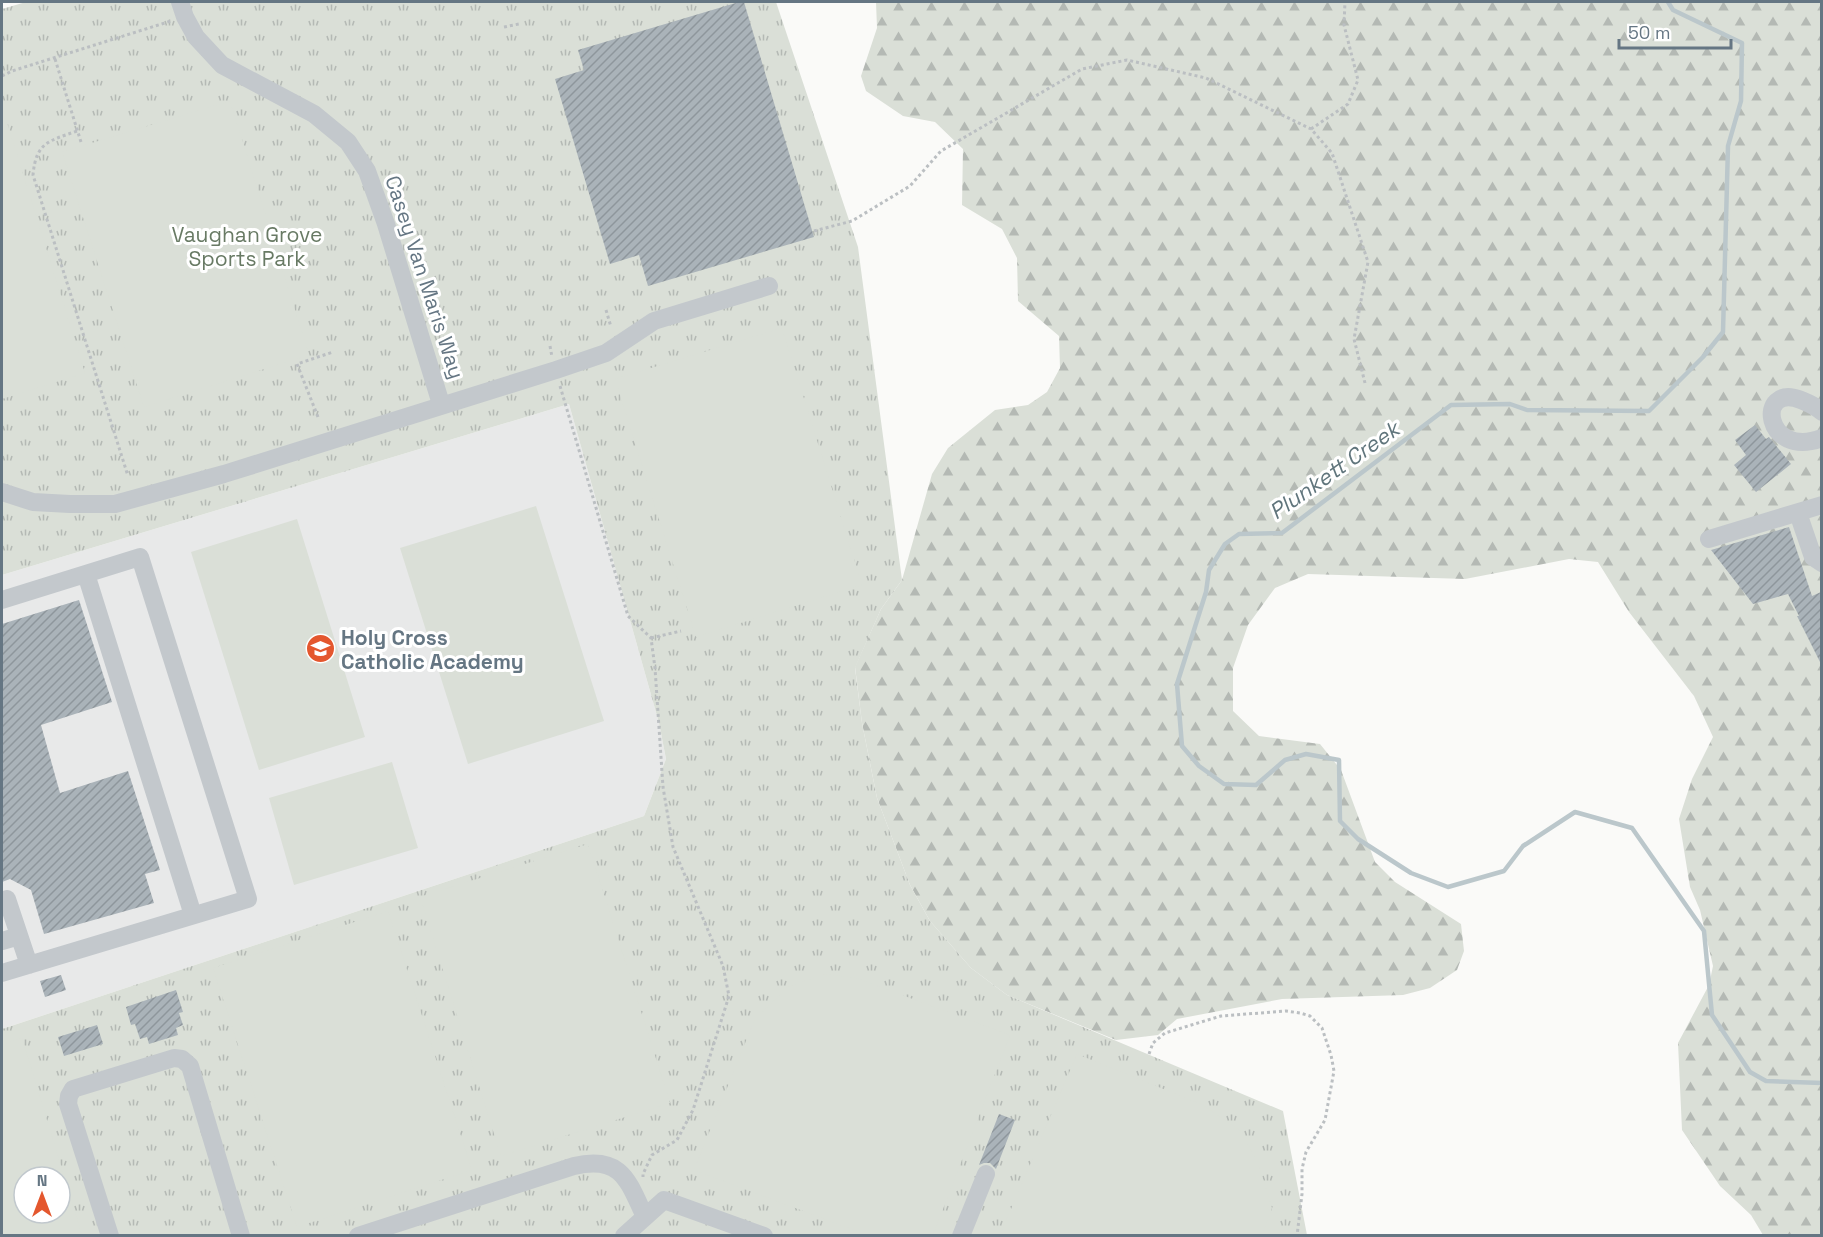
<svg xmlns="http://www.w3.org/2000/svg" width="1823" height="1237" font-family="'Space Grotesk',sans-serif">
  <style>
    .built { fill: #e8e9e9 }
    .forest { fill: url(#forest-firs) }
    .park { fill: url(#park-tufts); fill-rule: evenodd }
    .pitch { fill: #dadfd7; fill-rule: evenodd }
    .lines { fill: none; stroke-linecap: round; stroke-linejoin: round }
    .stream { stroke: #bbc7cb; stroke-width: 4.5 }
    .building { fill: url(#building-hatch) }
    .path { stroke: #bbbfc2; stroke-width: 3; stroke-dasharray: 3 3; stroke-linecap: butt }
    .minor { stroke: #c3c8cc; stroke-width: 18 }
    .labels { text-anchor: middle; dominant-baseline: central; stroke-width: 6; stroke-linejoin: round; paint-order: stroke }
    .park-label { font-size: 21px; fill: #687a64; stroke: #fff }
    .street-label { font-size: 21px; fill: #657683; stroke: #fff }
    .poi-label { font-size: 21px; font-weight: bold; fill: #657683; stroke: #fff; text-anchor: start }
    .water-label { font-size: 22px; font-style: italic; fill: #60757c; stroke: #fff }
  </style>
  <defs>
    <pattern id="forest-firs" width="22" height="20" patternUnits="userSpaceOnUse" patternTransform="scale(1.5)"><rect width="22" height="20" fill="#dadfd7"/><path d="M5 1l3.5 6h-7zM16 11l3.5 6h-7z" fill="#b4b9b4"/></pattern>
    <pattern id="park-tufts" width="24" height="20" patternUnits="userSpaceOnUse" patternTransform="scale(1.5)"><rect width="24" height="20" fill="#dadfd7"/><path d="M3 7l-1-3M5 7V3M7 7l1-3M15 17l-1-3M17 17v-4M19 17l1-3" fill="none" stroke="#b4b9b4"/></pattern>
    <pattern id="building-hatch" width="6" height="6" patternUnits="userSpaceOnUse" patternTransform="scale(1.5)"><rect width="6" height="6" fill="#aab3b9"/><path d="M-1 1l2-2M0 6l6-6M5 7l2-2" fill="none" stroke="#8e969c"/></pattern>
  </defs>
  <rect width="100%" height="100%" fill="#fafaf8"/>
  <!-- built -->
  <path class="built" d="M 569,404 L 659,723 L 666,759 L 644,816 L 2,1029 L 2,575 Z"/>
  <!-- forest -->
  <path class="forest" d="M 876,2 L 1821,2 L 1821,1235 L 1763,1235 L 1751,1215 L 1720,1186 L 1682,1130 L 1678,1043 L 1709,985 L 1713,966 L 1700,910 L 1690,887 L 1679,819 L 1692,779 L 1713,737 L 1694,696 L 1629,612 L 1598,562 L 1569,559 L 1465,579 L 1308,574 L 1275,588 L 1248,625 L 1233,668 L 1233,711 L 1259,736 L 1320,744 L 1341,770 L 1375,862 L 1395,882 L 1461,924 L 1464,951 L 1457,970 L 1430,988 L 1403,995 L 1282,999 L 1177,1019 L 1158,1035 L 1116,1040 L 1007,995 L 971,968 L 930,921 L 910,885 L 877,798 L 862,723 L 855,667 L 881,609 L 902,580 L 932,474 L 948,448 L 995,410 L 1028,405 L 1047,392 L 1060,368 L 1059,336 L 1018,301 L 1017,258 L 1002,229 L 962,205 L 963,149 L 935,122 L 903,116 L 866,91 L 861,76 L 877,28 Z"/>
  <!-- park -->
  <path class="park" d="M 26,2 L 776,2 L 858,247 L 902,580 L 881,609 L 855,668 L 862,723 L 877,798 L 910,885 L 930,921 L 971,968 L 1007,995 L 1283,1111 L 1307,1235 L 2,1235 L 2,1029 L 644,816 L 666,759 L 659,723 L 569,404 L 2,575 L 2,9 ZM 24,1177 L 60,1177 L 60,1213 L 24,1213 Z"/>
  <!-- pitch -->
  <path class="pitch" d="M 230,101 L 309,355 L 144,407 L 62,152 Z
    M 5,116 L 85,373 L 2,399 L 2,117 Z
    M 782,328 L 862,585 L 696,637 L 615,379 Z
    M 536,506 L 604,721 L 468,764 L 400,548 Z
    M 297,519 L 365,737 L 259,770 L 191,552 Z
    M 392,762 L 418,848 L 294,885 L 269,798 Z
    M 588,844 L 670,1103 L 501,1156 L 420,897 Z
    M 388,911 L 472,1170 L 297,1227 L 213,968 Z
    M 825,974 L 856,978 L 1010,1035 L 933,1235 L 867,1235 L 694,1170 L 754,1021 L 787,987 Z
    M 22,1038 L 82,1235 L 2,1235 L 2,1045 ZM 24,1177 L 60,1177 L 60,1213 L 24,1213 Z
    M 1077,1054 L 1203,1105 L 1242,1132 L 1260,1169 L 1272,1208 L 1262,1235 L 1000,1235 Z"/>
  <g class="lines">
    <!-- stream -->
    <path class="stream" d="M 1668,2 L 1673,10 L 1742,43 L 1741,101 L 1728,146 L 1723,332 L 1703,357 L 1649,411 L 1527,410 L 1510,404 L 1451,405 L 1282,533 L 1239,534 L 1225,544 L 1209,570 L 1206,592 L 1177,684 L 1182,746 L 1199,766 L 1224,784 L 1256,785 L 1285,760 L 1306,754 L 1339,760 L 1340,821 L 1358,839 L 1411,873 L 1448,887 L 1504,871 L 1523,846 L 1575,812 L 1632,828 L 1704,931 L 1712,1015 L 1750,1072 L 1766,1081 L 1822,1083"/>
  </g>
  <!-- building -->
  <path class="building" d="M 739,2 L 744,2 L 814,237 L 648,286 L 639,255 L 610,264 L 555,79 L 584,70 L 578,50 Z
    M 1755,425 L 1766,439 L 1769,437 L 1791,464 L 1756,492 L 1734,465 L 1746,455 L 1735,440 Z
    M 1789,527 L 1812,596 L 1821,592 L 1821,664 L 1797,616 L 1799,616 L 1788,594 L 1753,604 L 1711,550 Z
    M 79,600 L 112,702 L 41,725 L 60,793 L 128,771 L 160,870 L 145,874 L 154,903 L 44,934 L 31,890 L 10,879 L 2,882 L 2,624 Z
    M 61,975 L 66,990 L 45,997 L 40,981 Z
    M 176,990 L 183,1012 L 179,1013 L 183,1025 L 176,1028 L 178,1035 L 149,1044 L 147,1037 L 140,1039 L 135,1024 L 131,1025 L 126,1007 Z
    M 97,1025 L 103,1044 L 64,1056 L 58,1037 Z
    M 999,1114 L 1015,1120 L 996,1169 L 990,1163 L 984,1163 L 979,1165 Z"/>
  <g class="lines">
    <!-- path -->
    <path class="path" d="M 504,27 L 519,24
      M 55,59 L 81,142
      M 2,76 L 12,71 L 171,21
      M 1311,129 L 1348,104 L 1358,80 L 1344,25 L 1345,2
      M 77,131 C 49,141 36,142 33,175 L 128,476
      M 814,231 L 852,221 L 910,186 L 941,151 L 1082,69 L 1127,60 L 1206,78 L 1311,129 L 1332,153 L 1368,262 L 1354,339 L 1365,383
      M 606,310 L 611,327
      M 550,346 L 552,357
      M 560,386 L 628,616 L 651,638 L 655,668 L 663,787 L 673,847 L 723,966 L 729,996 L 693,1110 L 677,1140 L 652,1155 L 643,1174 L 643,1177
      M 318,417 L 297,364 L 333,352
      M 651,638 L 681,631
      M 1149,1054 L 1153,1043 L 1165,1033 L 1221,1016 L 1286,1011 L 1300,1013 L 1310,1016 L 1322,1028 L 1331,1055 L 1334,1071 L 1325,1120 L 1306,1152 L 1302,1169 L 1302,1194 L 1297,1236"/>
    <!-- minor -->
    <path class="minor" d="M 180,2 L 185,17 L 196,37 L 222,65 L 314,114 L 348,142 L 367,171 L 386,224 L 441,404
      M 1822,412 C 1816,406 1808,403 1801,400 C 1755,382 1764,460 1822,438
      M 2,492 L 33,502 L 70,504 L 115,504 L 224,474 L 556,370 L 606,353 L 654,321 L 769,286
      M 1798,513 L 1813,557 L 1822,563
      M 1709,539 L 1822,505
      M 86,574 L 193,915
      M 2,600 L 140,557 L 248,899 L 2,973
      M 2,901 L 7,899 L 29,965
      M 2,941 L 19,936
      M 110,1236 L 68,1104 L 69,1096 L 73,1089 L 174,1058 L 182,1059 L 190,1066 L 241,1236
      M 358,1236 L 574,1166 C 622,1155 628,1181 645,1217
      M 624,1236 L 664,1200 L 764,1236
      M 961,1236 L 986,1174"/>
  </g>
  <!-- icons -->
  <defs>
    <symbol id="school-disc" viewBox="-11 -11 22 22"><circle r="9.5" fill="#e4572e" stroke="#fff"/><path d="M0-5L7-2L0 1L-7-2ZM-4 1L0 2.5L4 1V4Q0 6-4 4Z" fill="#fff"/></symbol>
  </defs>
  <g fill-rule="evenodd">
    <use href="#school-disc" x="304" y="632" width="33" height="33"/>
  </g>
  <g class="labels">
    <!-- park labels -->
    <g class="park-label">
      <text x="247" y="234">Vaughan Grove<tspan x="247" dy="24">Sports Park</tspan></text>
    </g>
    <!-- street labels -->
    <g class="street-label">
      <text transform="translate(425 277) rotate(72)">Casey Van Maris Way</text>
    </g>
    <!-- poi labels -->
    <g class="poi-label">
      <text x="341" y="637">Holy Cross<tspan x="341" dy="24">Catholic Academy</tspan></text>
    </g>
    <!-- water labels -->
    <g class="water-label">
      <text transform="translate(1334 470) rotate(-35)">Plunkett Creek</text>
    </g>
  </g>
  <!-- border -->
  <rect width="1823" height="1237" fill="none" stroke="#657683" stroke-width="6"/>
  <!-- north arrow -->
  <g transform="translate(42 1195)"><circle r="28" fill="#ffffff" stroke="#c1c8cd" stroke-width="1.5"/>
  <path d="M0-4.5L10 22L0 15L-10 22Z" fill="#e4572e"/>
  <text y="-9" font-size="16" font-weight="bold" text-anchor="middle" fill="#657683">N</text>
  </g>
  <!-- scale -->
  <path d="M1619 39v9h112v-9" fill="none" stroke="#657683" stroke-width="3"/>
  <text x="1628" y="39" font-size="18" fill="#657683" stroke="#ffffff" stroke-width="4.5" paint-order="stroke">50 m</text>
</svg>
